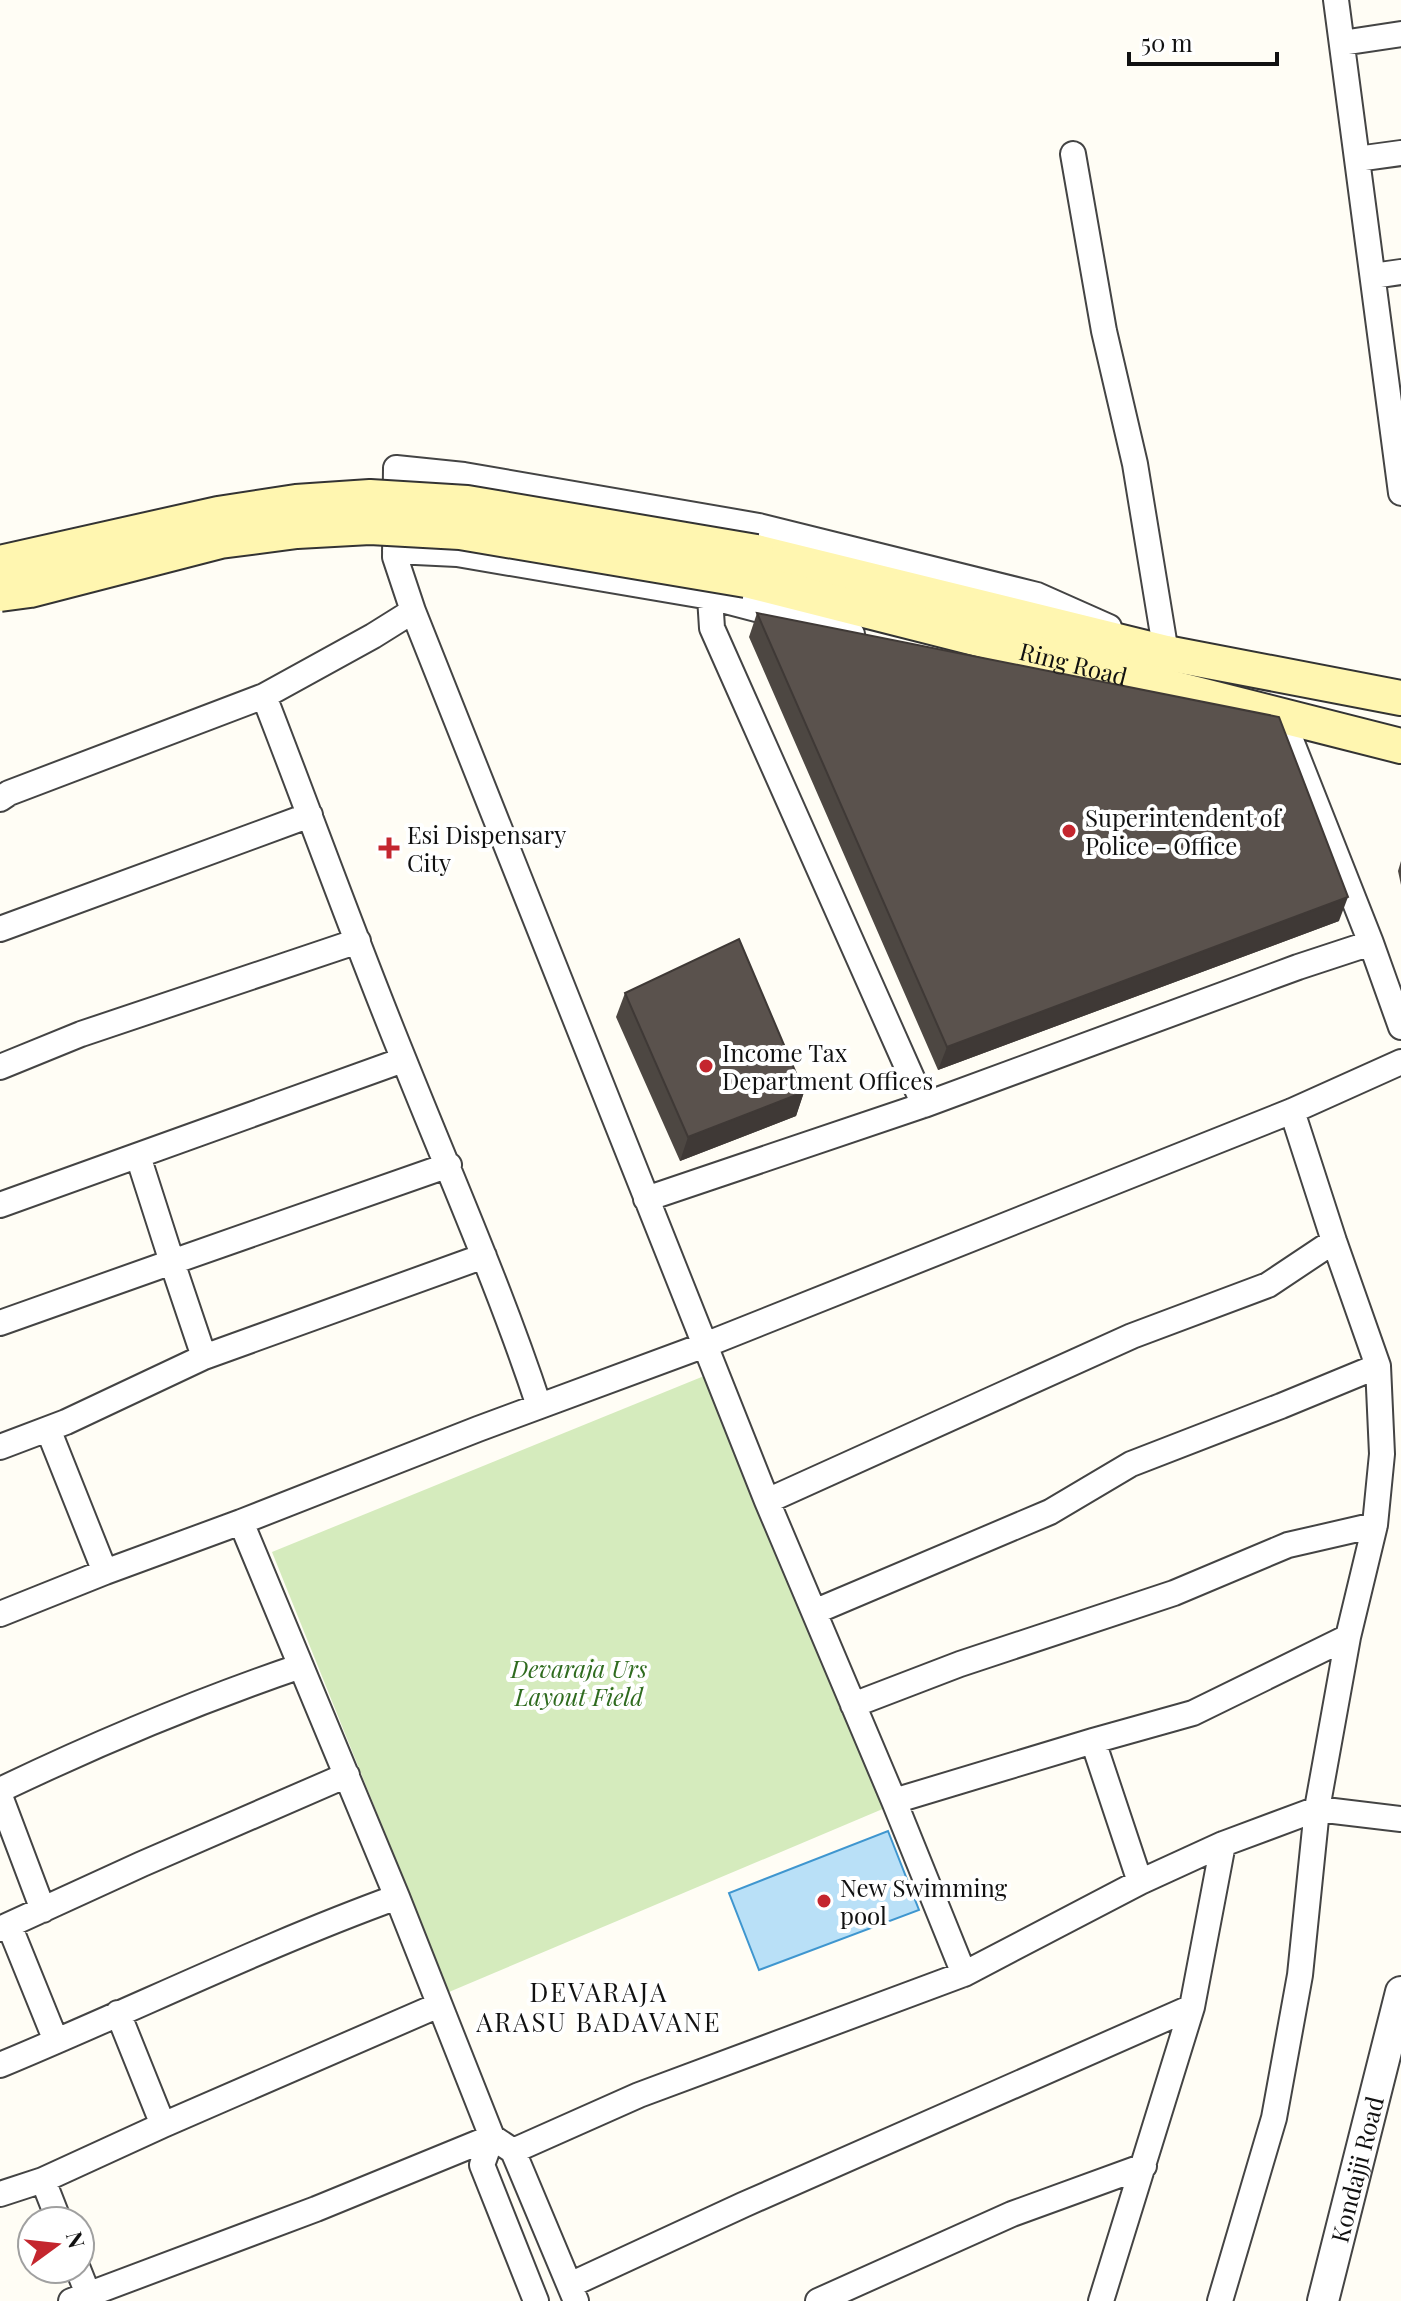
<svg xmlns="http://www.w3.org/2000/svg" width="1401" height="2301" font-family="'Playfair Display',serif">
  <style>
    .park { fill: #d5ebbd }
    .water { fill: #b9e0f7; stroke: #3f96cf; stroke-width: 2 }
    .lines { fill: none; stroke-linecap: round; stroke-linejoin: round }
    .minor-casing { stroke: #444; stroke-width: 28 }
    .tertiary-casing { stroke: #444; stroke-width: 34 }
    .secondary-casing { stroke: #333; stroke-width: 38 }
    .minor { stroke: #fff; stroke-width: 24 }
    .tertiary { stroke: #fff; stroke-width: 30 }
    .secondary { stroke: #fff6b0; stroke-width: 34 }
    .secondary-bridge-casing { stroke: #333; stroke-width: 38; stroke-linecap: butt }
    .secondary-bridge { stroke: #fff6b0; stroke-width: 34 }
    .wall { fill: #4d4742 }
    .shaded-wall { fill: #3f3936 }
    .building { fill: #5a524d; stroke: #3f3936; stroke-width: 2 }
    .poi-dot { fill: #c4262e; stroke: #fff; stroke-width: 3 }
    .labels { text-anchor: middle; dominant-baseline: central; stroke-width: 8; stroke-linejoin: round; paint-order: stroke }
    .street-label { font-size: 24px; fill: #111; stroke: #fff }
    .poi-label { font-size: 24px; fill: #111; stroke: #fff; text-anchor: start }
    .park-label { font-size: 24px; font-style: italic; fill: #2f6b1f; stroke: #fff }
    .neighbourhood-label { font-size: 26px; letter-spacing: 2px; fill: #111; stroke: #fff }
  </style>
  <rect width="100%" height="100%" fill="#fffdf5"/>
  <!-- park -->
  <path class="park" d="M 709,1374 L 885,1808 L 449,1992 L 272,1552 Z"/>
  <!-- water -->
  <path class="water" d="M 888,1831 L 919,1910 L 759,1970 L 729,1893 Z"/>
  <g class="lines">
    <defs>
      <path id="minor" d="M 1336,0 L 1401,493
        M 1342,43 L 1401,34
        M 1073,154 L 1104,331 L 1135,464 L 1166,653
        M 1357,159 L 1401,153
        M 1373,276 L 1401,272
        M 395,551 L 457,554 L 710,597 L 852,634
        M 710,597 L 712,628 L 924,1105
        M 413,611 L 767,1501 L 894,1801 L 964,1974 L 639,2095 L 513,2151
        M 264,696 C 311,817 355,940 404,1060 C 450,1175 500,1288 539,1406
        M 1281,715 L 1371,943 L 1401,1027
        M 0,799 L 9,793 L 264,696 L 373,636 L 413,611 L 395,557 L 396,468 L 464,475 L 759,526 L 1037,595 L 1109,627
        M 0,929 L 310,815
        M 0,1067 L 81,1034 L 358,941
        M 646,1199 L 924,1105 L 1298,967 L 1371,943
        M 0,1205 L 403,1060
        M 0,1323 L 172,1262 L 138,1156
        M 204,1357 L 484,1256
        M 48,1429 L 105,1572
        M 0,1447 L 66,1422 L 204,1357 L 172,1262 L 449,1165
        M 767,1501 L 1132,1336 L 1268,1285 L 1334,1241
        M 814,1612 L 1050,1512 L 1131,1464 L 1281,1406 L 1378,1366
        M 0,1614 L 105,1572 L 241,1522
        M 853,1705 L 960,1664 L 1174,1593 L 1288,1545 L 1375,1525
        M 1093,1741 L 1140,1882
        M 0,1790 C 98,1743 198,1701 301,1666
        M 0,1796 L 43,1910
        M 894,1801 L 1093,1741 L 1193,1713 L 1348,1637
        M 9,1925 L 56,2041
        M 0,1929 L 142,1864 L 347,1775
        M 964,1974 L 1140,1882 L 1223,1844 L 1317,1809 L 1401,1819
        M 118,2013 L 163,2125
        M 0,2065 C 133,2010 262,1946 397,1897
        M 43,2180 L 59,2221
        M 0,2194 L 43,2180 L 163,2125 L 439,2005
        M 78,2269 L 88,2294
        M 570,2285 L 743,2205 L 1192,2007
        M 71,2301 L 316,2209 L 492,2137 L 513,2151 L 576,2301
        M 536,2301 L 482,2165 L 492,2137 L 397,1897 L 241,1522 L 478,1429 L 705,1345 L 1292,1111 L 1401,1062
        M 818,2301 L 1012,2214 L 1144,2166
        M 1101,2301 L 1192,2007 L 1223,1844
        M 1220,2301 L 1274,2118 L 1300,1975 L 1317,1809 L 1348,1637 L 1375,1525 L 1382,1454 L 1378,1366 L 1334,1241 L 1292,1111"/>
      <g id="tertiary">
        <path id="s1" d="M 1323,2301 L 1401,1992"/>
      </g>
      <g id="secondary">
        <path d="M 756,552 L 1166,653 L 1401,698"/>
        <path id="s2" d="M 746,580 L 1401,746"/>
      </g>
    </defs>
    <!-- minor casing -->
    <use href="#minor" class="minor-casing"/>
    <!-- tertiary casing -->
    <use href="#tertiary" class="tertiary-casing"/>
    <!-- secondary casing -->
    <use href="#secondary" class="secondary-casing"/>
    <!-- minor -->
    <use href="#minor" class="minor"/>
    <!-- tertiary -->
    <use href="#tertiary" class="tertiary"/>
    <!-- secondary -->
    <use href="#secondary" class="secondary"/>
    <defs>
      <path id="secondary-bridge" d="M 0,563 L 218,514 L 296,502 L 370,497 L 467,503 L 756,552
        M 0,594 L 30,590 L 220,541 L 297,531 L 370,527 L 460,532 L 746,580"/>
    </defs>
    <!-- secondary-bridge casing -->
    <use href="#secondary-bridge" class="secondary-bridge-casing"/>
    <!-- secondary-bridge -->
    <use href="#secondary-bridge" class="secondary-bridge"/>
  </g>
  <!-- wall -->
  <path class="wall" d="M 757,613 L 1339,921 L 938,1070 L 749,637 Z
    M 1401,861 L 1401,885 L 1398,871 Z
    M 625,993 L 804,1092 L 796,1116 L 680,1161 L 616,1017 Z"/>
  <!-- shaded-wall -->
  <path class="shaded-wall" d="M 1348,897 L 1339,921 L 938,1070 L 947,1047 Z
    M 804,1092 L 796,1116 L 680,1161 L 688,1137 Z"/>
  <!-- building -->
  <path class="building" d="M 757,613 L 1279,717 L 1348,897 L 947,1047 Z
    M 739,939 L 804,1092 L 688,1137 L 625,993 Z"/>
  <!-- markers -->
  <g class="poi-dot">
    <circle cx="1069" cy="831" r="8"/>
    <path d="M385 836h8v8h8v8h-8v8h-8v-8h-8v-8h8z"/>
    <circle cx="706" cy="1066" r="8"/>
    <circle cx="824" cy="1901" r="8"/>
  </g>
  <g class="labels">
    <!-- street labels -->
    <g class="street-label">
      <text stroke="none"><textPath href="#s2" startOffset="338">Ring Road</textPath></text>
      <text stroke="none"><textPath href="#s1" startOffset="136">Kondajji Road</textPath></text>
    </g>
    <!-- poi labels -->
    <g class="poi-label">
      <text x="1085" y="817">Superintendent of<tspan x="1085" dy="28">Police - Office</tspan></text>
      <text x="407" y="834">Esi Dispensary<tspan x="407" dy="28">City</tspan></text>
      <text x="722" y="1052">Income Tax<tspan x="722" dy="28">Department Offices</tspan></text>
      <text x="840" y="1887">New Swimming<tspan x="840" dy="28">pool</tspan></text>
    </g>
    <!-- park labels -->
    <g class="park-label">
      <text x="579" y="1668">Devaraja Urs<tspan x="579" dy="28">Layout Field</tspan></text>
    </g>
    <!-- neighbourhood labels -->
    <g class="neighbourhood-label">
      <text x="599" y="1991">DEVARAJA<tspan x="599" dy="30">ARASU BADAVANE</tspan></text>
    </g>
  </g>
  <!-- north arrow -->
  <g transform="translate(56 2245) rotate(75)"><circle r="38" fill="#ffffff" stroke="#a0a0a0" stroke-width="2"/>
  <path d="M0-6L14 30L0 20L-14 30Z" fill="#c4262e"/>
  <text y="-12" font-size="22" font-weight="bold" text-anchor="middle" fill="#111111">N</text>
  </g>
  <!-- scale -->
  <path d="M1129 52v12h148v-12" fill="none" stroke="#111111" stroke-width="4"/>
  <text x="1141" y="52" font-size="24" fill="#111111" stroke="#ffffff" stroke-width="6" paint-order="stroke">50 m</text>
</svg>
